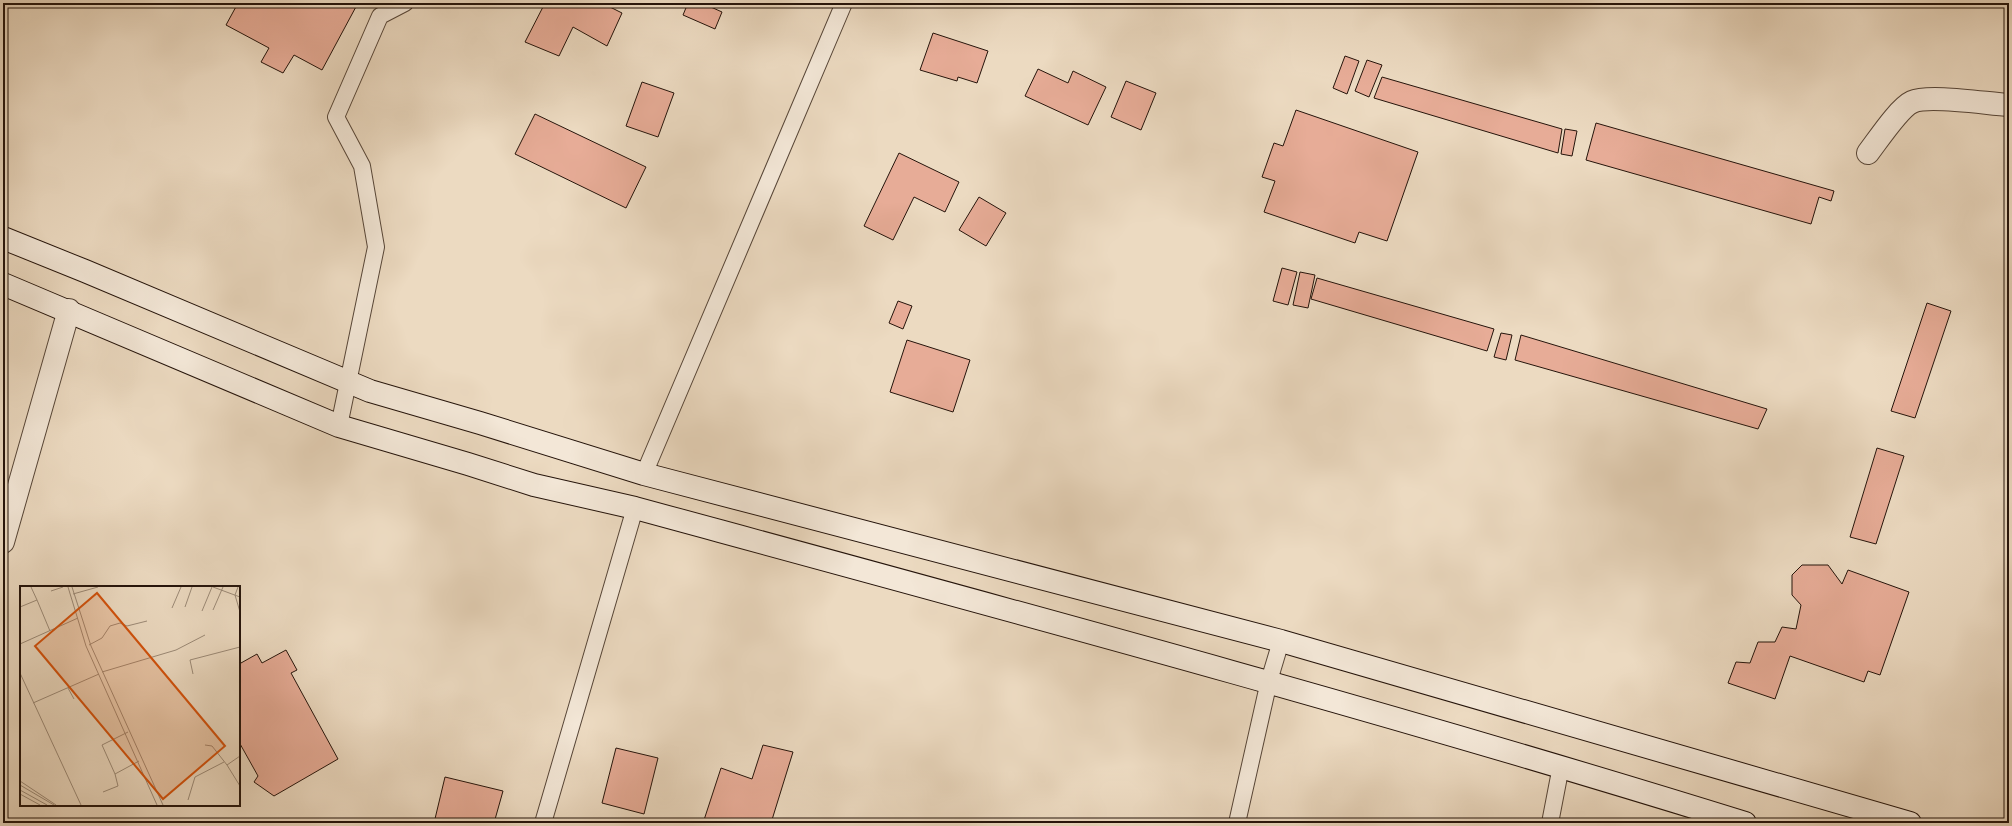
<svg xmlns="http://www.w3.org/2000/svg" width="2012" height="826" font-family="Vollkorn,serif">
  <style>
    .building { fill: #e7ac97; stroke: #25140b }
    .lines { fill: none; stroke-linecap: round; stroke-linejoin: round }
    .lane-casing { stroke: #574638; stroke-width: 18 }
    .street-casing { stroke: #574638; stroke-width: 24 }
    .secondary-casing { stroke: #25140b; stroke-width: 24 }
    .lane { stroke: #f3e7d7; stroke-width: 16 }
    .street { stroke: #f3e7d7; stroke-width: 22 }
    .secondary { stroke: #f3e7d7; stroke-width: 22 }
    .inset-road { fill: none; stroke: #9c8b78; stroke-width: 1 }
    .view { fill: #d4520c; fill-opacity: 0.15; stroke: #d4520c; stroke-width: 2 }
    .inset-edge { fill: none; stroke: #25140b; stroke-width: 2 }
  </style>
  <rect width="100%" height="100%" fill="#ecdac1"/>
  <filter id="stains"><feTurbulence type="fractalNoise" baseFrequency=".005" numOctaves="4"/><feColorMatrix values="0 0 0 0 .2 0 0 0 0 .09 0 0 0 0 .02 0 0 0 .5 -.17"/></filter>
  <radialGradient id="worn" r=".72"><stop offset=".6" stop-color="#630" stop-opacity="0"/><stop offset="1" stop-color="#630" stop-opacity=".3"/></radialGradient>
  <!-- building -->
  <path class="building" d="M 238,3 L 358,3 L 322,70 L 294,55 L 283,73 L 261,62 L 269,48 L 226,25 Z
    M 545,3 L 602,3 L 622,13 L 607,46 L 573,27 L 559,56 L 525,42 Z
    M 688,3 L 702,3 L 722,12 L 715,29 L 683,15 Z
    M 933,33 L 988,51 L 977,83 L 958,77 L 957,81 L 920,70 Z
    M 1345,56 L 1359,61 L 1347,94 L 1333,88 Z
    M 1367,60 L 1382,65 L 1369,97 L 1355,91 Z
    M 1038,69 L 1068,83 L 1073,71 L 1106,87 L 1088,125 L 1025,96 Z
    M 1382,77 L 1562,129 L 1558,153 L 1374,98 Z
    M 1126,81 L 1156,93 L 1141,130 L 1111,117 Z
    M 642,82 L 674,93 L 658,137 L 626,126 Z
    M 1296,110 L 1418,152 L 1387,241 L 1359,232 L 1355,243 L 1264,212 L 1275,181 L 1262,177 L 1274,143 L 1283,146 Z
    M 535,114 L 646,167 L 626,208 L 515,154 Z
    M 1596,123 L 1834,191 L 1831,201 L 1819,197 L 1811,224 L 1586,160 Z
    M 1565,129 L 1577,131 L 1572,156 L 1561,154 Z
    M 899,153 L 959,182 L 945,212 L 914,197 L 893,240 L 864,226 Z
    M 979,197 L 1006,213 L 986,246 L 959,230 Z
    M 1282,268 L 1297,272 L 1288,305 L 1273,301 Z
    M 1300,272 L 1315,275 L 1308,308 L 1293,305 Z
    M 1317,278 L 1494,329 L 1487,351 L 1311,299 Z
    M 898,301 L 912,306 L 903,329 L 889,323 Z
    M 1927,303 L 1951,311 L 1915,418 L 1891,411 Z
    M 1501,333 L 1512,335 L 1506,360 L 1494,357 Z
    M 1521,335 L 1767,409 L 1758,429 L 1515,360 Z
    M 907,340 L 970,360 L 953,412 L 890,392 Z
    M 1877,448 L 1904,456 L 1876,544 L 1850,537 Z
    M 1802,565 L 1828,565 L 1842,584 L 1848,570 L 1909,592 L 1880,675 L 1868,671 L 1864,682 L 1790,656 L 1775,699 L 1728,683 L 1736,662 L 1750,663 L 1758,642 L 1775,642 L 1782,627 L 1796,629 L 1801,605 L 1792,595 L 1792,575 Z
    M 286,650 L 297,670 L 291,673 L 338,759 L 274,796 L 254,782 L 258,776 L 239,742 L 239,659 L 241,663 L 257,654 L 262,663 Z
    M 763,745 L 793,752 L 771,823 L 714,823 L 704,820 L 721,768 L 752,779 Z
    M 616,748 L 658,758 L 644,814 L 602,803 Z
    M 445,777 L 503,791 L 494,823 L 434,823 Z"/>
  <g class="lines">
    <defs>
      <path id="lane" d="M 339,426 L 376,247 L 362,166 L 336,117 L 380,16 L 405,3
        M 644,474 L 844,3
        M 543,823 L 635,508
        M 1237,823 L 1269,681 L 1281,641
        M 1550,823 L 1561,766"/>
      <path id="street" d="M 1868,153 C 1878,140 1899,108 1912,102 C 1929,94 1988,104 2009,105
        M 3,542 L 69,310"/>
      <path id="secondary" d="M 3,238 L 85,271 L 370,391 L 480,423 L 644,474 L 1281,641 L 1910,823
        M 3,284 L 339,426 L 468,464 L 534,485 L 635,508 C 1006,609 1378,709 1745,823"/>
    </defs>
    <!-- lane casing -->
    <use href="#lane" class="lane-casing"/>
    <!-- street casing -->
    <use href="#street" class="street-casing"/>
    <!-- secondary casing -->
    <use href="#secondary" class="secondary-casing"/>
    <!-- lane -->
    <use href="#lane" class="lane"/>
    <!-- street -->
    <use href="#street" class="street"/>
    <!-- secondary -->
    <use href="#secondary" class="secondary"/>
  </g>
  <!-- overview -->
  <g transform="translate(20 586)">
    <rect width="220" height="220" fill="#ecdac1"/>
    <path class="inset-road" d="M 48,1 L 66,60 L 137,219M 52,1 L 71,60 L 143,219M 193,1 L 220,11M 218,1 L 215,9 L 220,26M 31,5 L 43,1M 53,8 L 78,1M 17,14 L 30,45M 0,21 L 17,14 L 11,1M 165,21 L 172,1M 152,22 L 161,1M 193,24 L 203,1M 182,25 L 192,1M 0,58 L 58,32M 69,59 L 82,52 L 90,40 L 100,37 L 107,40 L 127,35M 82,86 L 156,64 L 185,49M 0,87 L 61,219M 173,88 L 170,74 L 220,61M 48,102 L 54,113M 13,117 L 79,88M 108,146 L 82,159 L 95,188 L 119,175M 185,159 L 192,160 L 207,179 L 220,170M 207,179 L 220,200M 0,195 L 36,219M 0,199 L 34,219M 0,204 L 27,219M 83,206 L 98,200 L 95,188M 0,208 L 20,219M 168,214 L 175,191 L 204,176"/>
    <path class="view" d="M 77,7 L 205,160 L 143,213 L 15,60 Z"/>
    <rect width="220" height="220" class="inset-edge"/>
  </g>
  <!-- margin -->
  <rect width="2012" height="826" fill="none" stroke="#ecdac1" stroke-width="16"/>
  <rect x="4" y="4" width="2004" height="818" fill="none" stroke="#25140b" stroke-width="2"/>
  <rect x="8" y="8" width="1996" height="810" fill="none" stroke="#25140b"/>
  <rect width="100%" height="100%" filter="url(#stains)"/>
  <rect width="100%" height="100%" fill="url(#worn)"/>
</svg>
